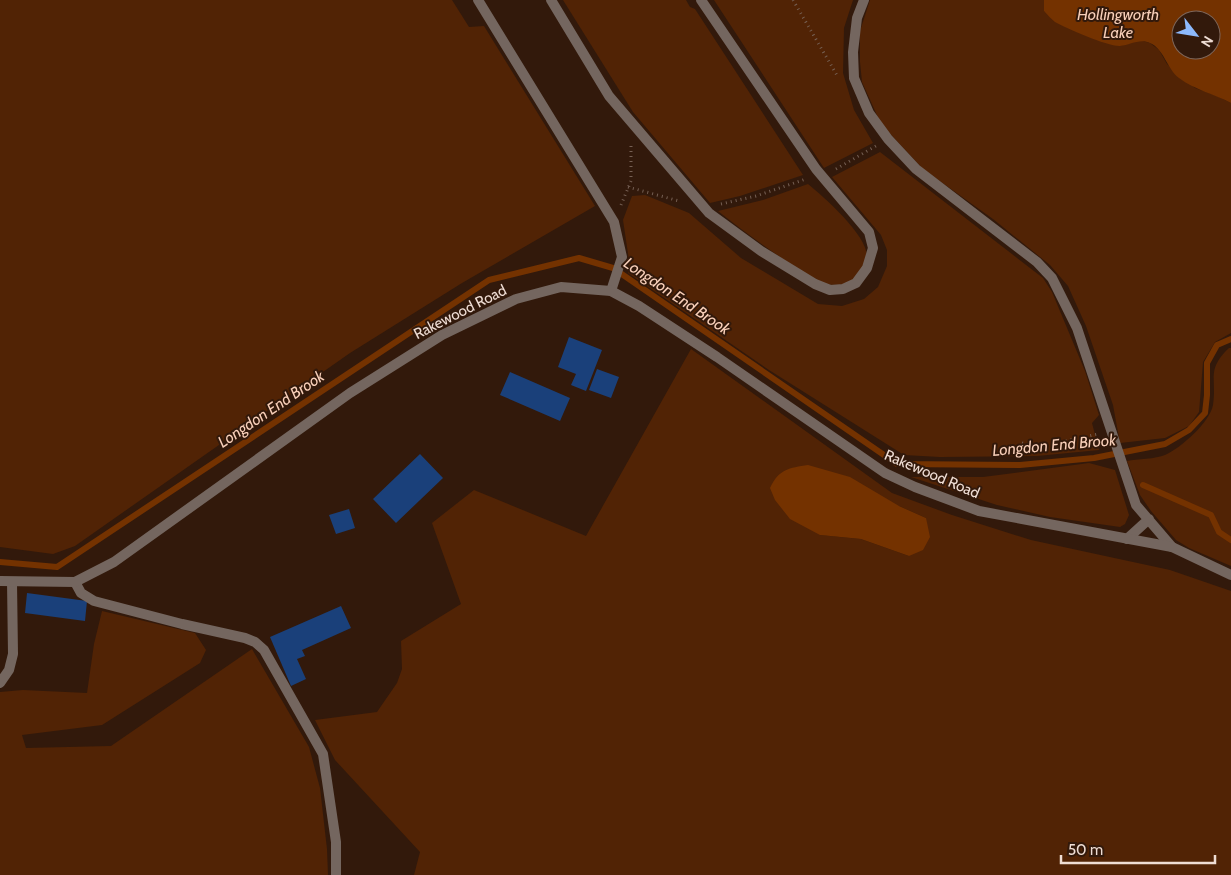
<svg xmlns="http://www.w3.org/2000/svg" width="1231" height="875" font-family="Cabin,sans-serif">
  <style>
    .green { fill: #512305; fill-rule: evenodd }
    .water { fill: #743200; fill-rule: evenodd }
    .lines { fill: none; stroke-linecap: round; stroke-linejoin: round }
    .stream { stroke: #743200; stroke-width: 6 }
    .building { fill: #1a407a }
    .path { stroke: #766054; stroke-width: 3; stroke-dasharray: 1 4; stroke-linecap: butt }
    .service { stroke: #74665f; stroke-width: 10 }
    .minor { stroke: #74665f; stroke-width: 10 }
    .labels { text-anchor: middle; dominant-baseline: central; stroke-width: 4; stroke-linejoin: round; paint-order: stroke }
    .street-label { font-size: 15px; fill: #efddd4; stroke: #32190b }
    .water-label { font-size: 16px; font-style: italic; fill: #f8cfb9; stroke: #32190b }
  </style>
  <rect width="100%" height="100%" fill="#32190b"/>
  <!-- green -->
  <path class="green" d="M 0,0 L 452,0 L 469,27 L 484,26 L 595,206 L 462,283 L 350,353 L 75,546 L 53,554 L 0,547 Z
    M 563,0 L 686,0 L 690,7 L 695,9 L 803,175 L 740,196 L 710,203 L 633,112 Z
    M 714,0 L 853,0 L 844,28 L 843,73 L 854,110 L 873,143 L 824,168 Z
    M 870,0 L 1044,0 L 1044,11 L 1119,46 L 1140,40 L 1150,43 L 1159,50 L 1167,64 L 1195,88 L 1217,96 L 1231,103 L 1231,333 L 1215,342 L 1203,362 L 1199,412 L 1189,426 L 1165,438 L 1120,443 L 1113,405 L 1086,326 L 1068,286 L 1050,265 L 993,219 L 923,169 L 881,124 L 862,82 L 860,62 L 860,31 Z
    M 880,152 L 1043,278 L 1052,292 L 1085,371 L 1099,415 L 1092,423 L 1099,450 L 1037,456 L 940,457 L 904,455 L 769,370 L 628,273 L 629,260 L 623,220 L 632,196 L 645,195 L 689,213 L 741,258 L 818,304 L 842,306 L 864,299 L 878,287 L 887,266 L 887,250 L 881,235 L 832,177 Z
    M 808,184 C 824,197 868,236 867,257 C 866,263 861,272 857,277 C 849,286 832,286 821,283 C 812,281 803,272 795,267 C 768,249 743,231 718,211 L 763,200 Z
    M 1229,348 L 1231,348 L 1231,566 L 1189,548 L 1176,540 L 1151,511 L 1140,495 L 1127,461 C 1137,459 1156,459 1165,455 C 1181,448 1210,422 1213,405 C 1217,378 1206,370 1229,348 Z
    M 691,349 L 892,493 L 952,515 L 1031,540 L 1170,570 L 1231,591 L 1231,875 L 414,875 L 420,852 L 335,760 L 315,720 L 377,712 L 397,683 L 402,669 L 401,641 L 461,604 L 432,523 L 474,490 L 586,536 ZM 899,506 L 926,518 L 909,556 L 861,539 L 820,535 Z
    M 1089,463 L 1115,470 L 1129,515 L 1125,524 L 1120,527 L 1050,517 L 997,505 L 911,477 L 983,477 Z
    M 102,611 L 195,633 L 206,650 L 200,663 L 102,725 L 22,735 L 26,748 L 111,746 L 252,649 L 309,747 L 320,788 L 327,849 L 328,875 L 0,875 L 0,692 L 23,690 L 87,693 L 94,644 Z"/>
  <!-- water -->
  <path class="water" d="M 1044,0 L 1231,0 L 1231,103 C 1214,94 1195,90 1179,78 C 1167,69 1164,49 1150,43 C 1140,38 1130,45 1120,46 C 1109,47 1066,28 1055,22 C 1051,19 1048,15 1044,11 ZM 1181,20 L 1211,20 L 1211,50 L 1181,50 Z
    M 808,465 L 850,477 L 899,506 L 926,518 L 930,537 L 923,550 L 909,556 L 861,539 L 820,535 L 790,519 L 775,500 L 770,488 C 779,469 789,468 808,465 Z"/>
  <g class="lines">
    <!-- stream -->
    <path class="stream" d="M 1143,485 L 1211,515 L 1219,532 L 1231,540
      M 0,562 L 57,567 L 489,280 L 579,258 L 613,268 L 897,464 L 1020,465 L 1094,458 L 1165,444 L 1189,430 L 1205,413 L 1207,395 L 1207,363 L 1217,345 L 1231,339"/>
  </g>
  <!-- building -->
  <path class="building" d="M 569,337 L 602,350 L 586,391 L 571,385 L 576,374 L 558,367 Z
    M 597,369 L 619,377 L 611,398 L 589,390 Z
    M 510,372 L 570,398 L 560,421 L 500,395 Z
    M 420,454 L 443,478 L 396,523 L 373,499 Z
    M 349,509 L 355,528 L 336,534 L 329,515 Z
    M 27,593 L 87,601 L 85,621 L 25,613 Z
    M 341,606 L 351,628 L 302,650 L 305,656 L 297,659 L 306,679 L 291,686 L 270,637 Z"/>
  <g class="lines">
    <!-- path -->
    <path class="path" d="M 793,0 L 838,77
      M 836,169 L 876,146
      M 628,187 L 679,201
      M 721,204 L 756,196 L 806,179
      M 621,205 L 631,181 L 631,146
      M 1022,443 L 1037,447 L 1098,434"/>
    <!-- service -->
    <path class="service" d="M 478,0 L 614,222 L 622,257 L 611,291
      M 551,0 L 609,96 L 709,213 L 761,251 L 815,284 L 830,290 L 843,289 L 856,283 L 867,268 L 873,248 L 869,232 L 816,169 L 701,0
      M 864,0 L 857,18 L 853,52 L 854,78 L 869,113 L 888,139 L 916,169 L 1037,262 L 1052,278 L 1077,328 L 1136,505 L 1172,547
      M 1127,539 L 1149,519
      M 75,582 L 81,593 L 94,601 L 182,624 L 245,638 L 255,642 L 264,650 L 323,754 L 336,842 L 336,875
      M 0,683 L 9,670 L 13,654 L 12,582"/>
    <!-- minor -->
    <path class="minor" d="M 0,581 L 75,582 L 114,562 L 350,393 L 442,335 L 516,299 L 561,287 L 611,291 L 639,306 L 717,357 L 885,473 L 915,487 L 979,511 L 1172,547 L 1231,575"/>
  </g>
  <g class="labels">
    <!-- street labels -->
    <g class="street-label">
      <text transform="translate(460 312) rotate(-27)">Rakewood Road</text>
      <text transform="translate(932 474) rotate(23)">Rakewood Road</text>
    </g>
    <!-- water labels -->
    <g class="water-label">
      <text x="1118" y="14">Hollingworth<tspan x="1118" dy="18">Lake</tspan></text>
      <text transform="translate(677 296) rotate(34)">Longdon End Brook</text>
      <text transform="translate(271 409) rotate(-34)">Longdon End Brook</text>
      <text transform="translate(1054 445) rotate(-5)">Longdon End Brook</text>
    </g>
  </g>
  <!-- north arrow -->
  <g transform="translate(1196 35) rotate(121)"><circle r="24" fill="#32190b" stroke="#7e675b"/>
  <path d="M0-4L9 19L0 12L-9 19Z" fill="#8db9fc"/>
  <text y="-8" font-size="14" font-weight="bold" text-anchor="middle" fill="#efddd4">N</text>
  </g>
  <!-- scale -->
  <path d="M1061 855v8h154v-8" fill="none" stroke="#efddd4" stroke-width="2.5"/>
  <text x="1068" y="855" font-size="15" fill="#efddd4" stroke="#32190b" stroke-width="4" paint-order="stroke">50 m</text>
</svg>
